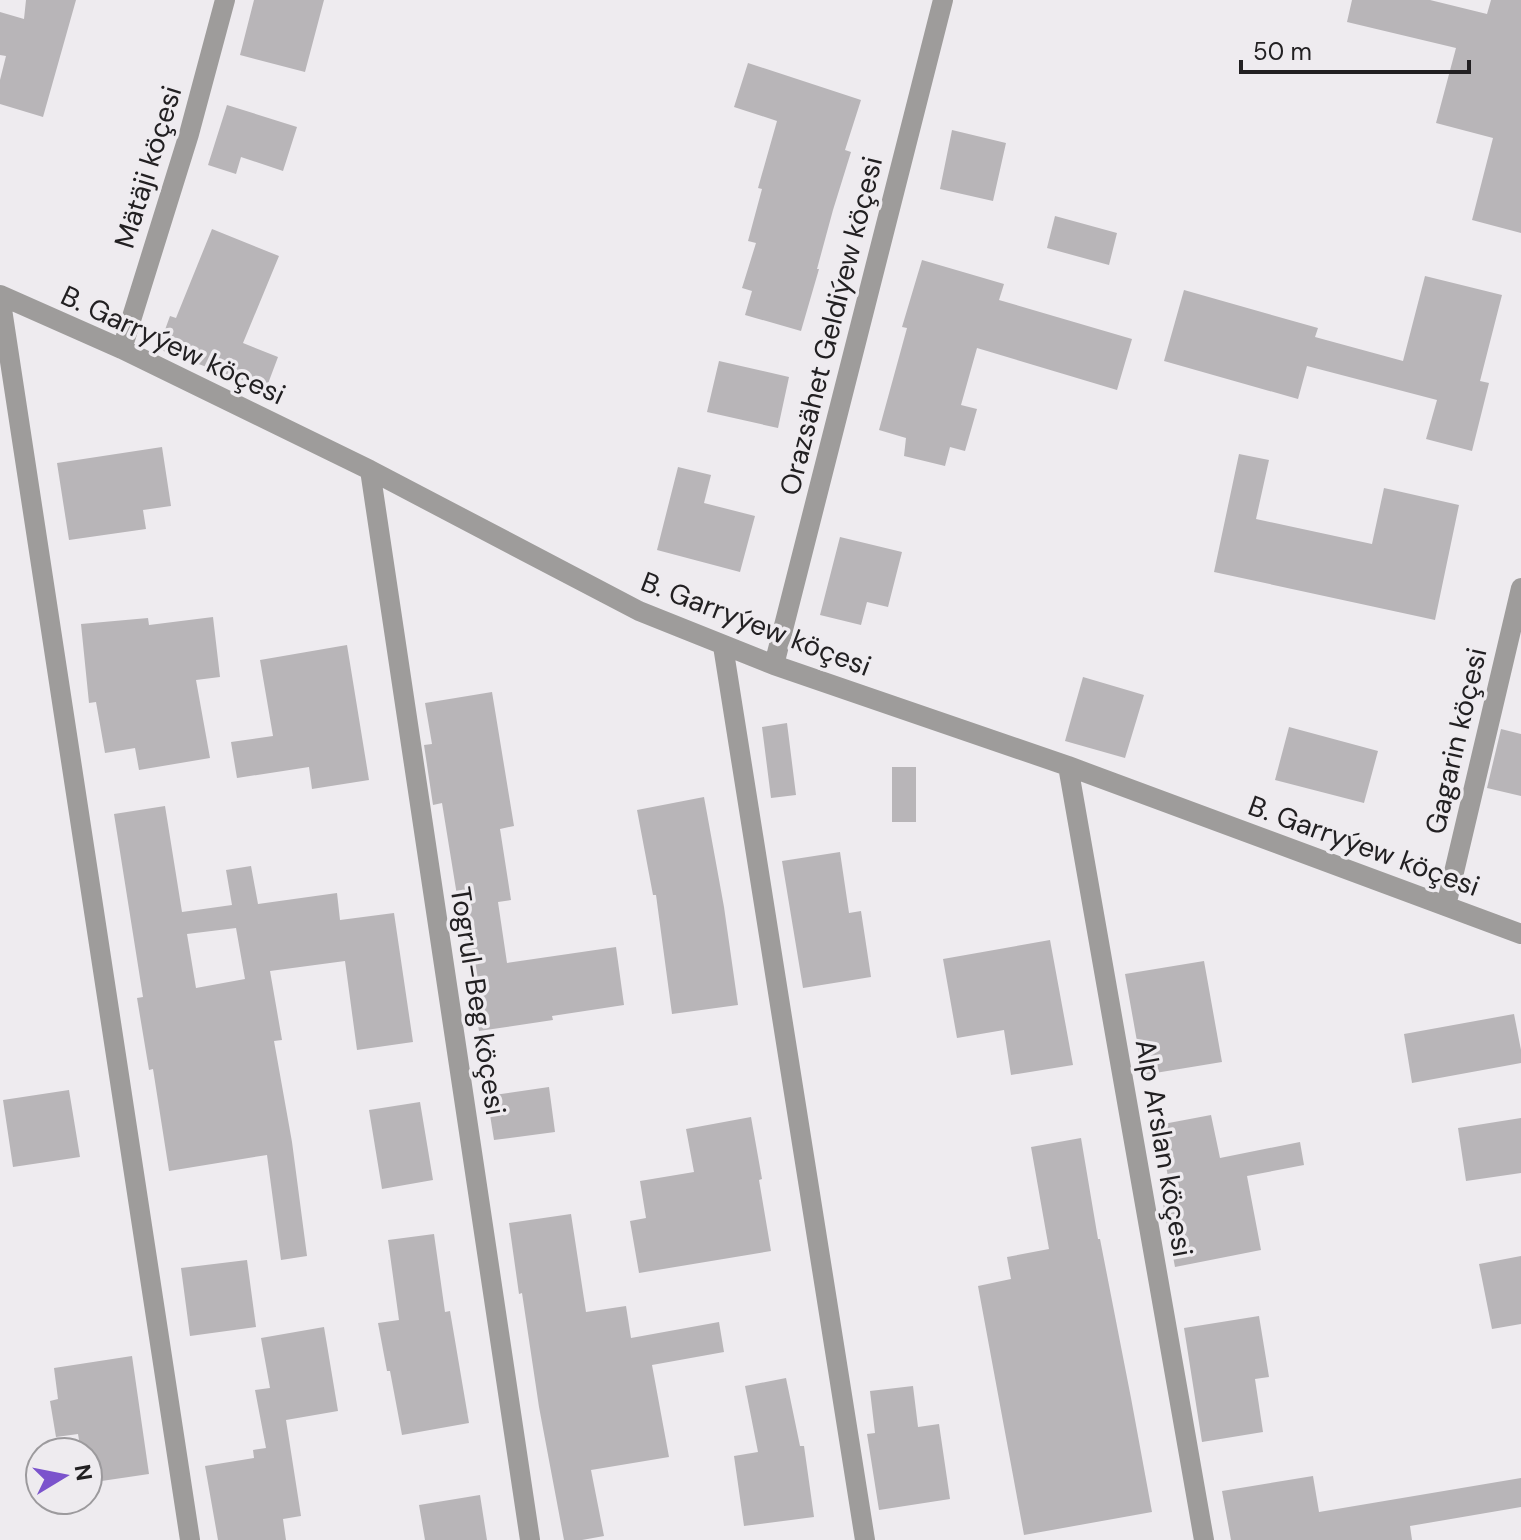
<svg xmlns="http://www.w3.org/2000/svg" width="1521" height="1540" font-family="'DM Sans',sans-serif">
  <style>
    .building { fill: #b8b5b8; fill-rule: evenodd }
    .lines { fill: none; stroke-linecap: round; stroke-linejoin: round }
    .street { stroke: #9e9c9b; stroke-width: 20 }
    .labels { text-anchor: middle; dominant-baseline: central; stroke-width: 7; stroke-linejoin: round; paint-order: stroke }
    .street-label { font-size: 28px; fill: #222022; stroke: #eeebef }
  </style>
  <rect width="100%" height="100%" fill="#eeebef"/>
  <!-- building -->
  <path class="building" d="M 26,0 L 76,0 L 43,117 L 0,104 L 0,80 L 6,56 L 0,55 L 0,12 L 24,19 Z
    M 254,0 L 324,0 L 305,72 L 240,55 Z
    M 1352,0 L 1430,0 L 1487,14 L 1491,0 L 1521,0 L 1521,233 L 1472,220 L 1493,138 L 1436,123 L 1456,48 L 1347,22 Z
    M 748,63 L 861,100 L 845,150 L 851,152 L 833,210 L 817,269 L 819,269 L 801,331 L 745,315 L 752,291 L 742,288 L 756,243 L 748,241 L 762,189 L 758,188 L 777,121 L 734,107 Z
    M 227,105 L 297,127 L 283,171 L 241,157 L 236,174 L 208,165 Z
    M 952,130 L 1006,143 L 993,201 L 940,189 Z
    M 1055,216 L 1117,233 L 1109,265 L 1047,248 Z
    M 212,229 L 279,256 L 243,343 L 278,357 L 266,389 L 158,349 L 170,316 L 176,318 Z
    M 922,260 L 1004,284 L 999,300 L 1132,339 L 1117,390 L 977,348 L 961,405 L 977,409 L 965,451 L 950,447 L 945,466 L 904,456 L 906,438 L 879,430 L 907,328 L 902,327 Z
    M 1425,276 L 1502,295 L 1480,381 L 1489,383 L 1472,451 L 1426,439 L 1437,400 L 1307,366 L 1298,399 L 1164,361 L 1184,290 L 1318,328 L 1315,337 L 1403,361 Z
    M 719,361 L 789,377 L 778,428 L 707,412 Z
    M 162,447 L 171,506 L 143,510 L 146,529 L 69,540 L 57,463 Z
    M 1239,454 L 1269,460 L 1256,519 L 1372,544 L 1384,488 L 1459,505 L 1435,620 L 1214,572 Z
    M 678,467 L 711,475 L 704,503 L 755,516 L 740,572 L 657,550 Z
    M 840,537 L 902,552 L 888,607 L 867,602 L 861,625 L 820,615 Z
    M 213,617 L 220,677 L 196,680 L 210,758 L 139,770 L 135,748 L 105,753 L 96,702 L 89,703 L 81,624 L 148,618 L 149,625 Z
    M 347,645 L 369,780 L 312,789 L 309,767 L 237,778 L 231,742 L 273,736 L 260,660 Z
    M 1083,677 L 1144,695 L 1125,758 L 1065,741 Z
    M 492,692 L 514,826 L 500,829 L 511,900 L 498,902 L 507,963 L 616,947 L 624,1005 L 552,1016 L 553,1020 L 479,1031 L 442,803 L 433,805 L 424,745 L 432,744 L 425,703 Z
    M 787,723 L 796,795 L 771,798 L 762,727 Z
    M 1289,727 L 1378,751 L 1364,803 L 1275,780 Z
    M 1501,729 L 1521,734 L 1521,796 L 1487,788 Z
    M 892,767 L 916,767 L 916,822 L 892,822 Z
    M 704,797 L 724,907 L 738,1005 L 672,1014 L 656,895 L 653,895 L 637,810 Z
    M 165,806 L 182,912 L 232,905 L 226,870 L 251,866 L 258,904 L 337,893 L 340,920 L 394,913 L 413,1042 L 357,1050 L 345,961 L 270,971 L 282,1040 L 274,1041 L 292,1142 L 307,1256 L 281,1260 L 267,1155 L 169,1171 L 153,1069 L 149,1070 L 137,998 L 143,997 L 114,814 ZM 236,928 L 245,979 L 196,988 L 187,934 Z
    M 840,852 L 849,913 L 861,911 L 871,977 L 803,988 L 782,861 Z
    M 1050,940 L 1073,1065 L 1011,1075 L 1004,1030 L 957,1038 L 943,959 Z
    M 1204,961 L 1222,1062 L 1143,1075 L 1125,974 Z
    M 1514,1014 L 1521,1050 L 1521,1063 L 1412,1083 L 1404,1034 Z
    M 549,1087 L 555,1132 L 494,1140 L 487,1096 Z
    M 69,1090 L 80,1157 L 13,1167 L 3,1100 Z
    M 420,1102 L 433,1180 L 382,1189 L 369,1110 Z
    M 1211,1115 L 1220,1158 L 1300,1142 L 1304,1165 L 1247,1176 L 1261,1250 L 1175,1267 L 1162,1199 L 1172,1197 L 1158,1125 Z
    M 751,1117 L 762,1179 L 759,1180 L 771,1251 L 639,1273 L 630,1221 L 646,1218 L 640,1181 L 694,1172 L 686,1129 Z
    M 1521,1118 L 1521,1173 L 1466,1181 L 1458,1128 Z
    M 1081,1138 L 1098,1239 L 1100,1239 L 1131,1398 L 1152,1512 L 1024,1535 L 978,1286 L 1011,1279 L 1007,1257 L 1049,1249 L 1031,1147 Z
    M 571,1214 L 586,1312 L 626,1306 L 631,1338 L 719,1322 L 724,1352 L 652,1365 L 669,1457 L 591,1470 L 604,1536 L 582,1540 L 564,1540 L 539,1407 L 522,1293 L 519,1294 L 509,1223 Z
    M 434,1234 L 445,1312 L 450,1311 L 469,1423 L 402,1435 L 390,1371 L 387,1371 L 378,1323 L 399,1320 L 388,1240 Z
    M 1521,1256 L 1521,1324 L 1492,1329 L 1479,1264 Z
    M 247,1260 L 256,1327 L 190,1336 L 181,1268 Z
    M 1259,1316 L 1269,1377 L 1255,1379 L 1263,1432 L 1202,1442 L 1184,1328 Z
    M 324,1327 L 338,1411 L 286,1420 L 301,1516 L 283,1519 L 286,1540 L 218,1540 L 205,1466 L 254,1458 L 253,1450 L 266,1448 L 255,1390 L 270,1388 L 261,1338 Z
    M 132,1356 L 149,1474 L 88,1483 L 88,1452 L 81,1452 L 78,1434 L 56,1437 L 50,1401 L 58,1399 L 54,1368 Z
    M 786,1378 L 800,1446 L 804,1446 L 814,1517 L 744,1526 L 734,1456 L 758,1452 L 745,1386 Z
    M 913,1386 L 918,1427 L 939,1424 L 950,1499 L 879,1510 L 867,1434 L 875,1433 L 870,1391 Z
    M 1313,1476 L 1319,1512 L 1521,1478 L 1521,1507 L 1410,1526 L 1412,1540 L 1231,1540 L 1222,1491 Z
    M 480,1495 L 487,1540 L 425,1540 L 419,1505 Z"/>
  <g class="lines">
    <!-- street -->
    <path class="street" d="M 0,295 L 122,349 L 370,470 L 639,611 L 774,665 L 1068,766 L 1521,934
      M 0,296 L 190,1540
      M 122,349 L 189,134 L 225,0
      M 370,470 L 530,1540
      M 723,646 L 865,1540
      M 774,665 L 943,0
      M 1068,766 L 1204,1540
      M 1446,906 L 1521,588"/>
  </g>
  <g class="labels">
    <!-- street labels -->
    <g class="street-label">
      <text transform="translate(148 167) rotate(-73)">Mätäji köçesi</text>
      <text transform="translate(831 326) rotate(-76)">Orazsähet Geldiýew köçesi</text>
      <text transform="translate(173 345) rotate(25)">B. Garryýew köçesi</text>
      <text transform="translate(756 624) rotate(21)">B. Garryýew köçesi</text>
      <text transform="translate(1456 741) rotate(-77)">Gagarin köçesi</text>
      <text transform="translate(1364 846) rotate(20)">B. Garryýew köçesi</text>
      <text transform="translate(478 1001) rotate(81)">Togrul-Beg köçesi</text>
      <text transform="translate(1164 1148) rotate(80)">Alp Arslan köçesi</text>
    </g>
  </g>
  <!-- north arrow -->
  <g transform="translate(64 1476) rotate(80)"><circle r="38" fill="#eeebef" stroke="#9c9a9d" stroke-width="2"/>
  <path d="M0-6L14 30L0 20L-14 30Z" fill="#7b53cc"/>
  <text y="-12" font-size="22" font-weight="bold" text-anchor="middle" fill="#222022">N</text>
  </g>
  <!-- scale -->
  <path d="M1241 60v12h228v-12" fill="none" stroke="#222022" stroke-width="4"/>
  <text x="1253" y="60" font-size="24" fill="#222022" stroke="#eeebef" stroke-width="6" paint-order="stroke">50 m</text>
</svg>
